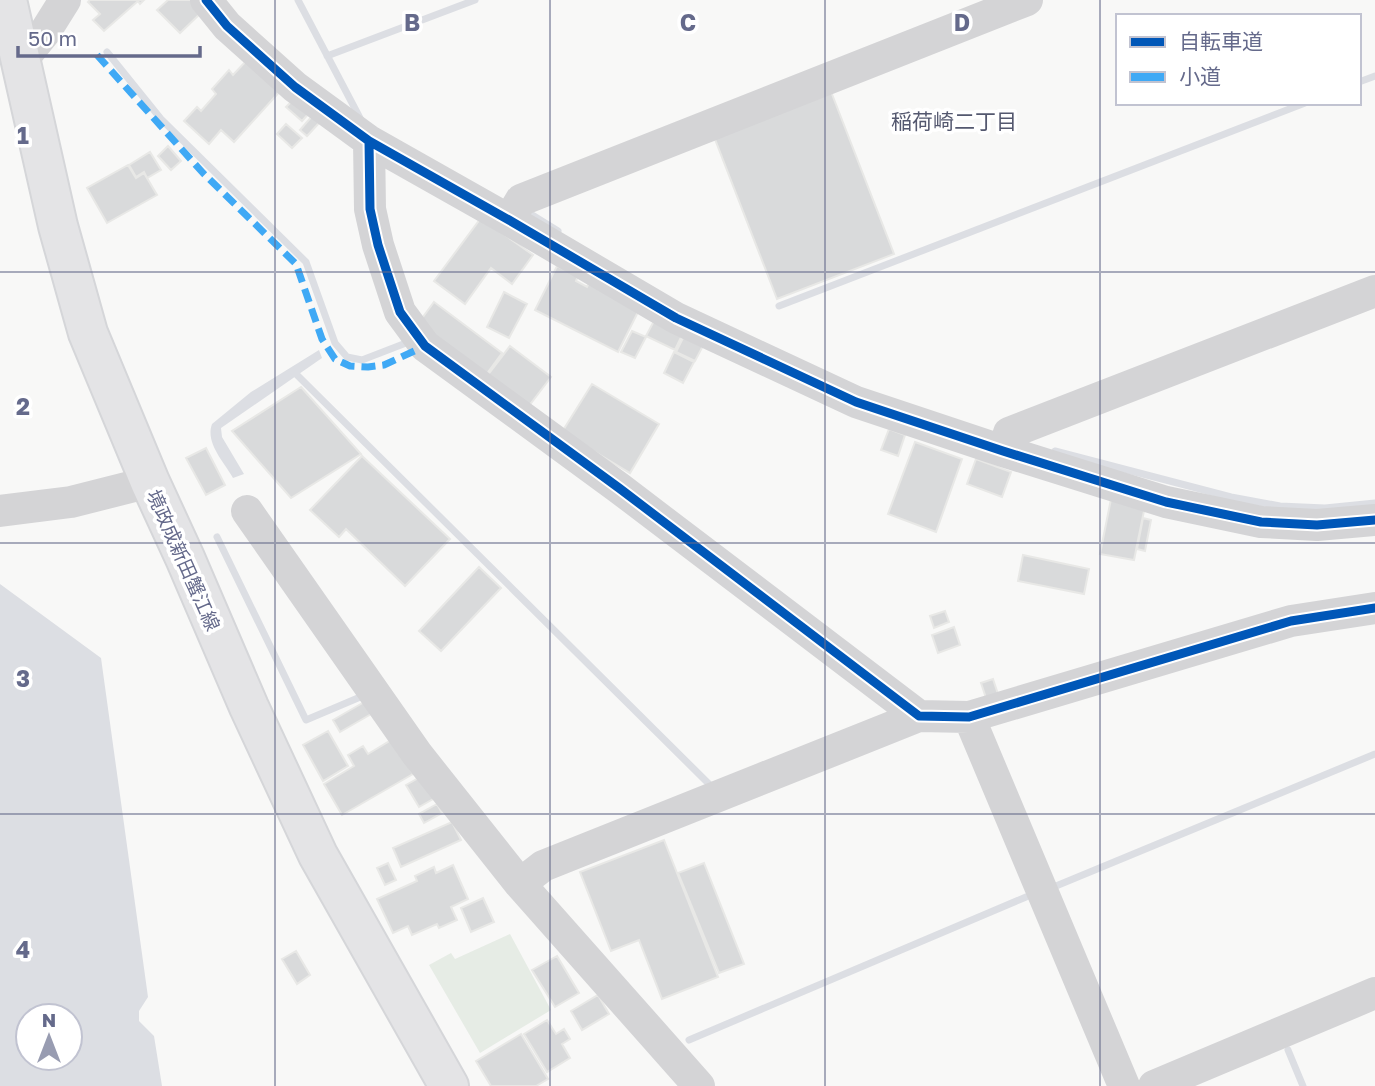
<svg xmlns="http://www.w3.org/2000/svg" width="1375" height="1086" font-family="'Golos Text','Noto Sans JP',sans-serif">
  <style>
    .green { fill: #e6ece5 }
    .water { fill: #dcdee3; fill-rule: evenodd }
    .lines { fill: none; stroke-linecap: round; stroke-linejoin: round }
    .stream { stroke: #dcdee3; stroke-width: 7 }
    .building { fill: #d9dadb; stroke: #e8e8e6; stroke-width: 2 }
    .major-casing { stroke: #d5d6d9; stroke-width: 42 }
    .minor { stroke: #d4d4d6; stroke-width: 32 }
    .major { stroke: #e4e4e6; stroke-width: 38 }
    .quiet { stroke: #3fa9f5; stroke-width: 7; stroke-dasharray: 14 7; stroke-linecap: butt }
    .cycleway-casing { stroke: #fff; stroke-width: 13 }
    .cycleway { stroke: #0057b8; stroke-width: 9 }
    .grid { fill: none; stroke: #656a8b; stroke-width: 2; stroke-opacity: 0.55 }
    .labels { text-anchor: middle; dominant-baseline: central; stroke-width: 7; stroke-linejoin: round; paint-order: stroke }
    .street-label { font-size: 19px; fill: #656a8b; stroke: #fff }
    .neighbourhood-label { font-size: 21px; fill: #54586f; stroke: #fff }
    .grid-label { font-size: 23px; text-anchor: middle; font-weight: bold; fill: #656a8b; stroke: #fff; stroke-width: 7; stroke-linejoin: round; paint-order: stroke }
  </style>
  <rect width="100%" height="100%" fill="#f8f8f7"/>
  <!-- green -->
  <path class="green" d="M 510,934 L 551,1010 L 480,1053 L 429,965 L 451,953 L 455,959 Z"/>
  <!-- water -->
  <path class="water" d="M 319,350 L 322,358 L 221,428 L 222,437 L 244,474 L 233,478 C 224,462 205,443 212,424 L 251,392 Z
    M 0,584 L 101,658 L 148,997 L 139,1011 L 139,1021 L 154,1036 L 162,1086 L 0,1086 ZM 70,1016 L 70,1058 L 28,1058 L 28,1016 Z"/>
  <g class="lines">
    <!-- stream -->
    <path class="stream" d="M 298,0 L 361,120
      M 107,52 L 161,119 L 306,262 L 335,343 L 347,357 L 362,360 L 406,343
      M 327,56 L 475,0
      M 1359,82 L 1375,76
      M 529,213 L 558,231
      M 779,306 L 1305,103
      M 294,372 L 709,784
      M 1055,451 L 1231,497 L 1280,506 L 1325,508 L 1375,503
      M 217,537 L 306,720 L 365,695
      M 1056,886 L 1375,754
      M 689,1040 L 1026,897
      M 1288,1050 L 1303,1086"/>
  </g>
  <!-- building -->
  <path class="building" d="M 90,0 L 144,0 L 140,4 L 138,1 L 104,31 L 93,20 L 100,14 L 88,2 Z
    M 168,0 L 191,0 L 202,12 L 180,33 L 157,10 Z
    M 248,59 L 282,89 L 234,142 L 221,130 L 209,144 L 184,121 L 197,107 L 201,111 L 216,94 L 212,89 L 229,70 L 233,75 Z
    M 830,89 L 894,254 L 777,299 L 713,134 Z
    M 296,97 L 311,111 L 302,121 L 286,107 Z
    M 313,115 L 320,122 L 307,136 L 300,130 Z
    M 286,124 L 302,138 L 292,148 L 277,134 Z
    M 168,146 L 181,161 L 171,170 L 158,156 Z
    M 150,152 L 161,170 L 147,178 L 144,172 L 136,177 L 129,165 Z
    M 128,165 L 136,178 L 144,173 L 157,195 L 107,223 L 87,188 Z
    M 481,218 L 533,255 L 512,284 L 491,268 L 465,304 L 434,281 Z
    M 557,266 L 578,276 L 576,281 L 587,287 L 590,281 L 641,306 L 618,352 L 535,310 Z
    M 504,292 L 527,304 L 509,338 L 487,327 Z
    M 434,302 L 502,353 L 483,379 L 417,325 Z
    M 655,319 L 683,333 L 675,350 L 646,336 Z
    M 632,331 L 646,337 L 635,358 L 621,352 Z
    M 685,334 L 704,344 L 695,361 L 676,352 Z
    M 510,346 L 551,377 L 525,411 L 484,380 Z
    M 674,352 L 694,362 L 683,383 L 664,373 Z
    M 592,384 L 659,424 L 630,473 L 562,432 Z
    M 301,387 L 361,454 L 291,498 L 232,431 Z
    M 889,429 L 905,435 L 898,456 L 881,450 Z
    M 915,442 L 962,459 L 936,532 L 888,514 Z
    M 206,448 L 225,485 L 206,495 L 186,458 Z
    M 362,456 L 450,539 L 405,586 L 346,529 L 339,537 L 310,510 Z
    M 976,459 L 1011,472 L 1002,497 L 967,484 Z
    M 1111,499 L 1145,506 L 1134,560 L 1100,554 Z
    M 1143,518 L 1151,520 L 1145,551 L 1137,549 Z
    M 1023,555 L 1089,569 L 1084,594 L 1018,581 Z
    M 479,567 L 501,588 L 441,651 L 419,631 Z
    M 945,611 L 949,622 L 934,628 L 930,616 Z
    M 954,627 L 960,645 L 938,653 L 932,635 Z
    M 993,679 L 999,697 L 987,701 L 981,683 Z
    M 366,701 L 373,713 L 340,732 L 333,720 Z
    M 328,731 L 348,766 L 323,781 L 303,745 Z
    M 393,739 L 413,774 L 342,815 L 324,784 L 354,766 L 348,755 L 363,746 L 368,754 Z
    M 422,776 L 435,798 L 419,807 L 406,785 Z
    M 437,804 L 442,813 L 424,823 L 419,814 Z
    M 452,822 L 461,840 L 401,867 L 393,848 Z
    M 664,840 L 718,977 L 662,999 L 639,940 L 611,951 L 580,872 Z
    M 388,863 L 396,880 L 385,885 L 377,868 Z
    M 704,863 L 744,964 L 719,973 L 678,873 Z
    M 453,865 L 468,899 L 451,907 L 457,920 L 439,928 L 437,924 L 412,935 L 408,926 L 393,933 L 377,899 L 417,881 L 415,876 L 434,867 L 436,873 Z
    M 483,898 L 494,922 L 471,932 L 461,908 Z
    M 296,951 L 310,975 L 297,984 L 282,959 Z
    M 557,956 L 579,993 L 555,1007 L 532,970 Z
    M 598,995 L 609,1014 L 582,1030 L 571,1011 Z
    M 547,1020 L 556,1034 L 564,1029 L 570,1039 L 562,1044 L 570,1058 L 547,1072 L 524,1034 Z
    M 521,1034 L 548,1079 L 536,1086 L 491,1086 L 476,1061 Z"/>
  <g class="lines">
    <defs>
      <path id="major" d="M 7,0 L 58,226 L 88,333 L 150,482 L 185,558 L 249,707 L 318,855 L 449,1086"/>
    </defs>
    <!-- major casing -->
    <use href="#major" class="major-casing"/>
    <!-- minor -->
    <path class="minor" d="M 206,0 L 227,26 L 295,87 L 369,141 L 509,220 L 676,318 L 856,402 L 1003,451 L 1166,502 L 1261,522 L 1317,525 L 1375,520
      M 22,60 L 45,32 L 65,0
      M 369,141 L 370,209 L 378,245 L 400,312 L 425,346 L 619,488 L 919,716 L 969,717 L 1291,621 L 1375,608
      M 509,220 L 521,200 L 1027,0
      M 1003,451 L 1009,433 L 1375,291
      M 0,511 L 71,502 L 150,482
      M 247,511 L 417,754 L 520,884 L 699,1086
      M 969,717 L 1124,1086
      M 520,884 L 543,866 L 919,716
      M 1154,1086 L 1375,993"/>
    <!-- major -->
    <use href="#major" class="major"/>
    <!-- quiet -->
    <path class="quiet" d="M 97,55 L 203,173 L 296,264 L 322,339 L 335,359 L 350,366 L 368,367 L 384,365 L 425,346"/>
    <defs>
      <path id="cycleway" d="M 206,0 L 227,26 L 295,87 L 369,141 L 509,220 L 676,318 L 856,402 L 1003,451 L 1166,502 L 1261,522 L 1317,525 L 1375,520
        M 369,141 L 370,209 L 378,245 L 400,312 L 425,346 L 619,488 L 919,716 L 969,717 L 1291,621 L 1375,608"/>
    </defs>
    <!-- cycleway casing -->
    <use href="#cycleway" class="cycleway-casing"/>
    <!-- cycleway -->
    <use href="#cycleway" class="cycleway"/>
  </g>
  <!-- grid -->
  <path class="grid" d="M 275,0 L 275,1086M 550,0 L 550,1086M 825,0 L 825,1086M 1100,0 L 1100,1086M 0,272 L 1375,272M 0,543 L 1375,543M 0,814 L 1375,814"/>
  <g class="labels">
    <!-- street labels -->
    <g class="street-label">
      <text transform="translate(184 560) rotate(66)">境政成新田蟹江線</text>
    </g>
    <!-- neighbourhood labels -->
    <g class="neighbourhood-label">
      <text x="954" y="121">稲荷崎二丁目</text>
    </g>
  </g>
  <g class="grid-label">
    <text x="412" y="31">B</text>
    <text x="688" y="31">C</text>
    <text x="962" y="31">D</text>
    <text x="23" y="144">1</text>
    <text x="23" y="415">2</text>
    <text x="23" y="687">3</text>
    <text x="23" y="958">4</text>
  </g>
  <!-- legend -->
  <rect x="1116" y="14" width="245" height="91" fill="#ffffff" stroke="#c1c3d1" stroke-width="2"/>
  <rect x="1130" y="37" width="35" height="10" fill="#0057b8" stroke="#c1c3d1" stroke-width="2"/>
  <text x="1179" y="49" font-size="21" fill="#656a8b">自転車道</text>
  <rect x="1130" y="72" width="35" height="10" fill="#3fa9f5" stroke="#c1c3d1" stroke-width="2"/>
  <text x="1179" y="84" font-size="21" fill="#656a8b">小道</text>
  <!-- north arrow -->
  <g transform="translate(49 1037)"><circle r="33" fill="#ffffff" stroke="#c1c3d1" stroke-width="2"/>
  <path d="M0-5L12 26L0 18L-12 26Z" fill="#989cb1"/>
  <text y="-10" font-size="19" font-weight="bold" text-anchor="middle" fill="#656a8b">N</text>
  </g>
  <!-- scale -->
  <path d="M18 46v10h182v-10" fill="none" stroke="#656a8b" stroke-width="3.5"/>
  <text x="28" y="46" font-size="21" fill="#656a8b" stroke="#ffffff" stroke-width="5" paint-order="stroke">50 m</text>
</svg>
